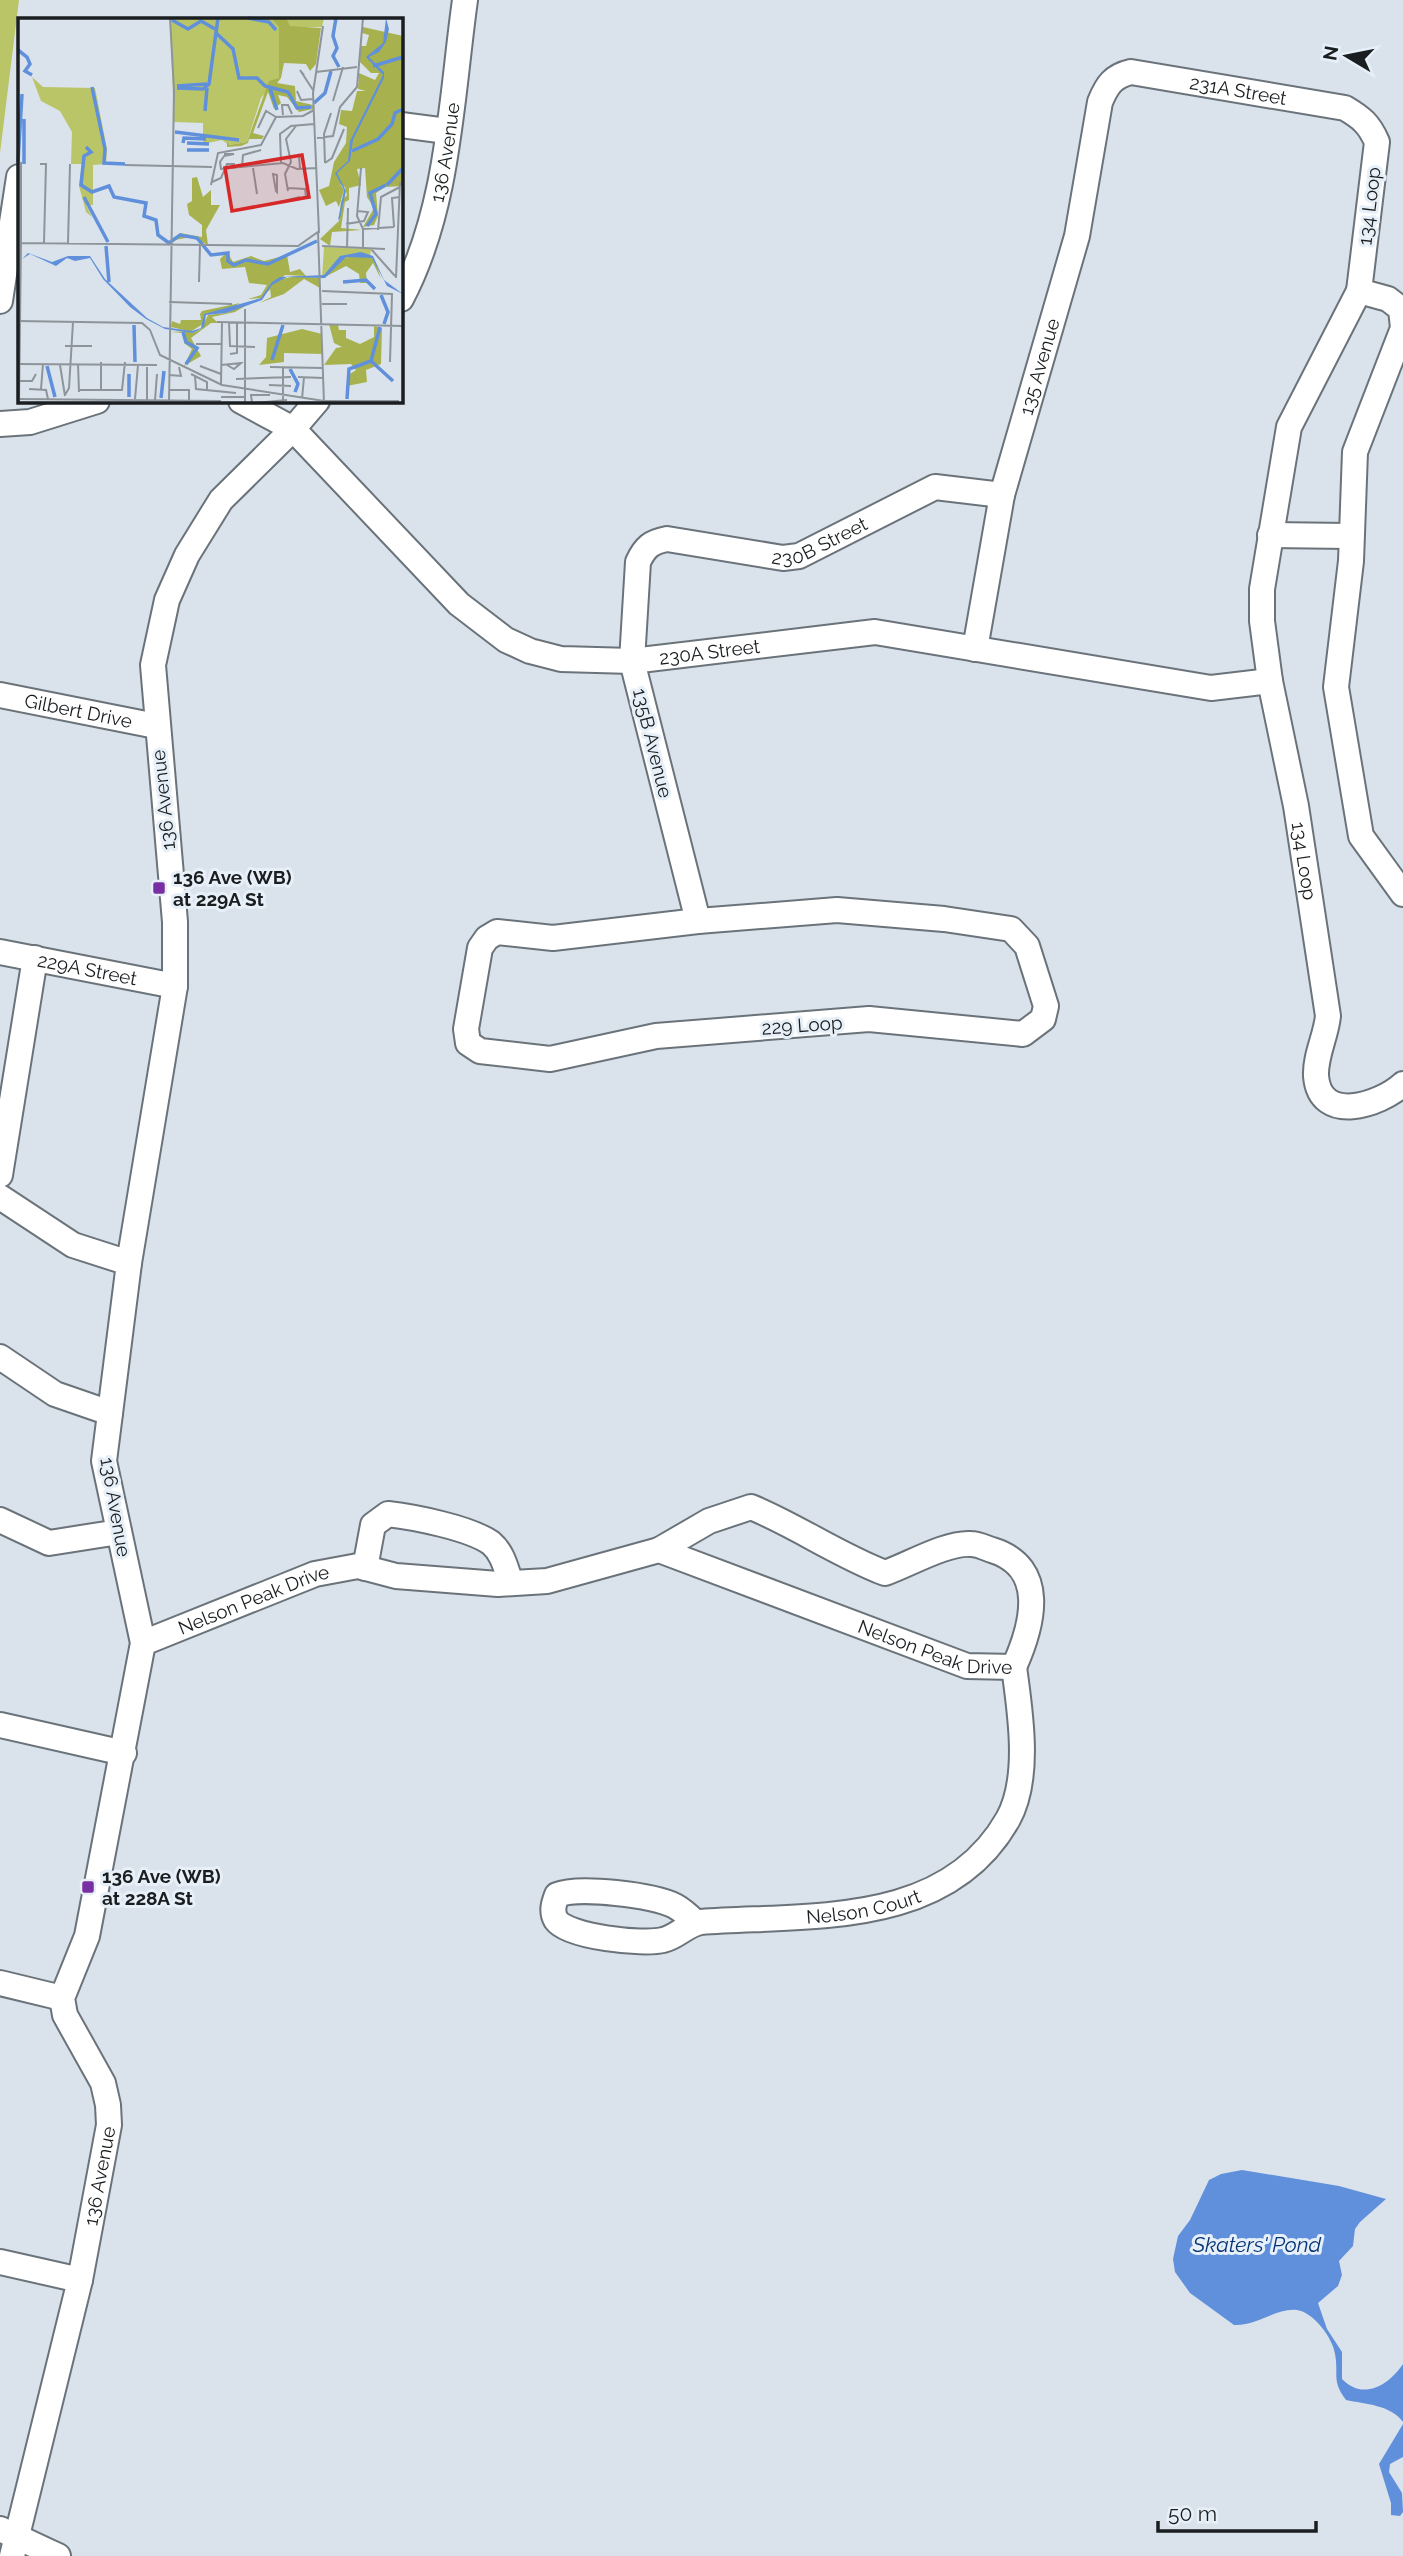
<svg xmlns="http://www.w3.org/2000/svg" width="1403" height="2556" font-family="Raleway,sans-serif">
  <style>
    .green { fill: #bac567 }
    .water { fill: #6090db }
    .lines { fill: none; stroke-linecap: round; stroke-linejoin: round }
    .minor-casing { stroke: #6b737a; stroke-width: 28 }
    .minor { stroke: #fff; stroke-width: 24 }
    .poi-dot { fill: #772fa2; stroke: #e7f0f8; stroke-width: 2.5 }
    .labels { text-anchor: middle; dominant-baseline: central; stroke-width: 6; stroke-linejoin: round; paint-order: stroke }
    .street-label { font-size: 19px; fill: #1a1e20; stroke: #e7f0f8 }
    .poi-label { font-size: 19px; font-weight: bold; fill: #1a1e20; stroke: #e7f0f8; text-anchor: start }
    .water-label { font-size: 21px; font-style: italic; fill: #053376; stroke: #e7f0f8 }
    .inset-river { fill: none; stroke: #6090db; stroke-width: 3.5 }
    .inset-road { fill: none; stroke: #8d949a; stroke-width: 2 }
    .view { fill: #d62828; fill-opacity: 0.15; stroke: #d62828; stroke-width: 3.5 }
    .inset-edge { fill: none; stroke: #1a1e20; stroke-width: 3.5 }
  </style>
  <rect width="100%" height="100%" fill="#dae3eb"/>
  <!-- green -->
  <path class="green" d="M 0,0 L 19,0 L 0,153 Z"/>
  <!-- water -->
  <path class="water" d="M 1242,2170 L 1339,2186 L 1386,2199 L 1360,2222 L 1355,2229 L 1353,2246 L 1339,2261 L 1342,2275 L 1338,2286 L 1318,2303 L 1327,2329 L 1342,2352 L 1342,2379 C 1363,2401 1389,2385 1403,2364 L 1403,2422 C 1391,2405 1365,2404 1346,2400 C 1331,2380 1339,2375 1335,2354 C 1333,2338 1313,2312 1297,2310 C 1275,2308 1258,2326 1234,2325 L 1190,2293 L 1175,2272 L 1173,2259 L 1178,2236 L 1190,2220 L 1209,2180 L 1221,2174 Z
    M 1403,2424 L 1403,2457 L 1390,2464 L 1389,2472 L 1402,2493 L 1403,2512 L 1400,2516 L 1391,2515 L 1391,2503 L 1379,2464 Z"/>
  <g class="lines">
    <defs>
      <g id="minor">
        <path d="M 401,125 L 447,131"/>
        <path id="s1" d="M 1359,291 L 1289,427 L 1262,589 L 1262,621 L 1270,681 L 1296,806 L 1328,1016 C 1326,1036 1315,1056 1316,1076 C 1320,1125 1380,1105 1403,1084"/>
        <path id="s2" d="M 401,299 C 449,208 451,100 465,0"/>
        <path d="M 0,301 L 19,177"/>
        <path id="s3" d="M 241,401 L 293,429 L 459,604 L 506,640 L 530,651 L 561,659 L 632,661 L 875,632 L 1211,688 L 1270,681"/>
        <path d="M 0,424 L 30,422 L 97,401"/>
        <path d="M 1270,535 L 1350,536"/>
        <path id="s4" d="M 975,649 L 1002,495 L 1077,236 L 1100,102 C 1107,85 1113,76 1131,72 L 1345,108 C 1362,118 1369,124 1377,142 L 1359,291 L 1388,299 L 1401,309 L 1403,328 L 1355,452 L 1351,561 L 1336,687 L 1361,836 L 1403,894"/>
        <path id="s5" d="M 0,695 L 156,726"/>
        <path d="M 837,910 L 944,919 L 1011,929 L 1027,946 L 1046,1006 L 1043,1019 L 1023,1034 L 869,1019 L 656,1036 L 550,1059 L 480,1051 L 468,1043 L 466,1029 L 480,948 L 487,938 L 497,932 L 553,938 L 698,921 Z"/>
        <path id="s6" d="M 698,921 L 632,661 L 638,562 C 645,547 651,542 667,539 L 783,558 L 799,556 L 935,487 L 1002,495"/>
        <path id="s7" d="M 0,952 L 175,986"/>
        <path d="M 0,1175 L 35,958"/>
        <path d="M 0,1197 L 73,1245 L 129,1263"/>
        <path d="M 0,1357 L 55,1394 L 110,1413"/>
        <path d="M 0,1520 L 49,1543 L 119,1532"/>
        <path d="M 659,1550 L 709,1521 L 751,1507 C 797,1526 838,1555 885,1573 C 908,1565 947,1542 971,1544 C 978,1544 986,1548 992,1550 C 1048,1567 1033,1625 1014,1667"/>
        <path d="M 365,1568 L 373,1525 L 388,1514 C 414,1517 470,1528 491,1543 C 503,1553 506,1569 511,1583"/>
        <path id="s8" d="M 143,1643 L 315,1574 L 358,1566 L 396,1576 L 498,1584 L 547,1581 L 659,1550 L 967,1666 L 1014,1667"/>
        <path d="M 0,1725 L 124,1753"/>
        <path id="s9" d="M 696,1923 C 690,1917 682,1910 675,1906 C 653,1895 579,1886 557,1895 C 554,1903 551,1911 556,1920 C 568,1937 643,1945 663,1940 C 677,1937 687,1924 701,1922 C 809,1914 946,1929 1008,1819 C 1031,1778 1020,1711 1014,1667"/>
        <path d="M 0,1983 L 62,1998"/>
        <path d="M 0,2262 L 80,2280"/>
        <path d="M 0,2529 L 58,2556"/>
        <path id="s10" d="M 12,2556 L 80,2280 L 109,2125 L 108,2105 L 103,2083 L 65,2015 L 62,1998 L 87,1936 L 143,1643 L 104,1461 L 129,1263 L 175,986 L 175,922 L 153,665 L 167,600 L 187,555 L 221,500 L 293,429 L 317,401"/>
      </g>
    </defs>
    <!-- minor casing -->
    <use href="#minor" class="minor-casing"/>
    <!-- minor -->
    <use href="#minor" class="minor"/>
  </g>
  <!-- markers -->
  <g class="poi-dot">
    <rect x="152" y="881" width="14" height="14" rx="3.5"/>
    <rect x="81" y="1880" width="14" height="14" rx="3.5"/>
  </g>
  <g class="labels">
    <!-- street labels -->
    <g class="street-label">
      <text stroke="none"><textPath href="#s4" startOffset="716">231A Street</textPath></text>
      <text stroke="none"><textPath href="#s2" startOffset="154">136 Avenue</textPath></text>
      <text transform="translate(1369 206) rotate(-83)">134 Loop</text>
      <text stroke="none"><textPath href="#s4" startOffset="290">135 Avenue</textPath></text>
      <text stroke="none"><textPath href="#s6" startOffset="564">230B Street</textPath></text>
      <text stroke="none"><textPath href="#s3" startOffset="567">230A Street</textPath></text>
      <text stroke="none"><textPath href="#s5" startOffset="80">Gilbert Drive</textPath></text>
      <text transform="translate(653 743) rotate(76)">135B Avenue</text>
      <text transform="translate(163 800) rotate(-96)">136 Avenue</text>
      <text stroke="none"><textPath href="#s1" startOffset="593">134 Loop</textPath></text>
      <text stroke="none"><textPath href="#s7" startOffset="89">229A Street</textPath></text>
      <text transform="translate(802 1025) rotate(-4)">229 Loop</text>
      <text transform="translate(116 1507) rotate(80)">136 Avenue</text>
      <text stroke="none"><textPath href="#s8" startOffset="119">Nelson Peak Drive</textPath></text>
      <text stroke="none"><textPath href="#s8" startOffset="830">Nelson Peak Drive</textPath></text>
      <text stroke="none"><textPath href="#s9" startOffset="490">Nelson Court</textPath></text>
      <text stroke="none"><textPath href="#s10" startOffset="390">136 Avenue</textPath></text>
    </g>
    <!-- poi labels -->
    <g class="poi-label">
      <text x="173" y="877">136 Ave (WB)<tspan x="173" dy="22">at 229A St</tspan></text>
      <text x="102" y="1876">136 Ave (WB)<tspan x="102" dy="22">at 228A St</tspan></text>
    </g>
    <!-- water labels -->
    <g class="water-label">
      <text x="1257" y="2244">Skaters' Pond</text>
    </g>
  </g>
  <!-- overview -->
  <g transform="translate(18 18)">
    <rect width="385" height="385" fill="#dae3eb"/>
    <path d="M 152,0 L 306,0 L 304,9 L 261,9 L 261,60 L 243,80 L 229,124 L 211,127 L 204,122 L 185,126 L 185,105 L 156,104 ZM 14,59 L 25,69 L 77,70 L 89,131 L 88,146 L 75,147 L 75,187 L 68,187 L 74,199 L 68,194 L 61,168 L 64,146 L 53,146 L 54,114 L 42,93 L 23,83 ZM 306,229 L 353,231 L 352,240 L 321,242 L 304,260 Z" fill="#bac567"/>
    <path d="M 241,0 L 268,0 L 272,8 L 303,10 L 298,46 L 292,53 L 288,46 L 266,45 L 263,60 L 259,65 L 277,68 L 278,83 L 295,87 L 295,91 L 281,94 L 269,79 L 260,77 L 263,85 L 256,91 L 250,74 L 235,115 L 246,118 L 244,121 L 231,121 L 230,125 L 223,128 L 209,129 L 209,123 L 211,127 L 229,124 L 251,63 L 261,60 L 261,9 L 254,1 ZM 345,9 L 385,18 L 385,168 L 367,169 L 358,175 L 360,198 L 356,207 L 345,209 L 356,190 L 349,179 L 347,150 L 339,151 L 343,167 L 331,170 L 331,182 L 327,184 L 323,210 L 344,212 L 314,214 L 312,228 L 302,221 L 321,203 L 323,183 L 329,177 L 327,169 L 322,166 L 326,172 L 321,189 L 318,183 L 308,188 L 301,172 L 311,168 L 316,144 L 328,125 L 329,109 L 321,106 L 323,92 L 334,93 L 339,73 L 348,73 L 340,71 L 341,55 L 357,62 L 361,55 L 353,55 L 341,43 L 342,28 L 348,28 L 351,17 L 344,15 ZM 179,159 L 185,179 L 193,172 L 193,187 L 202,187 L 188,212 L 190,227 L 173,219 L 157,222 L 162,215 L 184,219 L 184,207 L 171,197 L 169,186 L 174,183 L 174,160 ZM 209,234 L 215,244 L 233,238 L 246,243 L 269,237 L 272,254 L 282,251 L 288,258 L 267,257 L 243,280 L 230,281 L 243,277 L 249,267 L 231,265 L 227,249 L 204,251 L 202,241 ZM 334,238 L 354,240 L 359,248 L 363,261 L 355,245 L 348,255 L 349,265 L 342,265 L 341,256 L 328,248 L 303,261 L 321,242 ZM 279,258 L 301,260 L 302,270 L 286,261 L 266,276 L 241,285 L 253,279 L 252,270 L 263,261 ZM 234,284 L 217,294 L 194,299 L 200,305 L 193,305 L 173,320 L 183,338 L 166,348 L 174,331 L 166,325 L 165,315 L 153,314 L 170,313 L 153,309 L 154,303 L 162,306 L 163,302 L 183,302 L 182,296 L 184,293 L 222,285 L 208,293 L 186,296 L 185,306 L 172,314 L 175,315 L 183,311 L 190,297 L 208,295 ZM 311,306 L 320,307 L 321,312 L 328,312 L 328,320 L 342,326 L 356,319 L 356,308 L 364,310 L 363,346 L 348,352 L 349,364 L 329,368 L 329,358 L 338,352 L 333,346 L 306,347 L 318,330 L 324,329 L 316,325 ZM 284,311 L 304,316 L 304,336 L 266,335 L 266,344 L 241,347 L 248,339 L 249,320 Z" fill="#a7b24e"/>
    <path d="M 368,0 L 371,11 L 368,24 L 361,34 L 351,39 L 366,54 L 366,60 L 335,122 L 332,143 L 319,155 L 328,173 L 322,200 L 303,220 L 320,202 L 326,172 L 317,155 L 330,143 L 332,123 L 365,57 L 348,39 L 365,25 ZM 343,234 L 355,238 L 366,262 L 385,276 L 369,268 L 354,240 L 328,239 L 307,260 L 269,259 L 254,267 L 244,282 L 208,295 L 188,297 L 186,309 L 175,315 L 147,311 L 128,301 L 112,289 L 85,261 L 72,240 L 57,243 L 49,240 L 38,248 L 12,236 L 4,241 L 10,235 L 34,244 L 50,238 L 72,238 L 87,261 L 129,300 L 145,309 L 174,313 L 183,310 L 186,296 L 243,280 L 254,264 L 262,259 L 306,257 L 322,238 Z" fill="#6090db"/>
    <path class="inset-river" d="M 230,0 L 251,4 L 258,12M 318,0 L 315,18 L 319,30 L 315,38 L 321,49M 154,2 L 170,11 L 183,3 L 197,11M 198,15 L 215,31 L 221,60 L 239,60 L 247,68 L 270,74 L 279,90 L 293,89M 0,32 L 9,39 L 12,46 L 7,53 L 14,57M 355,48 L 385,39M 159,68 L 189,66M 74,69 L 87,131 L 86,145 L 107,146M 159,70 L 185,71 L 191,66 L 200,0M 252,70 L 259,92M 296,85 L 307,75 L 313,53M 187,93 L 189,70M 157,114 L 221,122M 165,125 L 166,120 L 188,121M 169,125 L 191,126M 68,129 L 73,134 L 66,138 L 63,167 L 74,174 L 91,168 L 96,179 L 128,185 L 126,198 L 138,202 L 140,217 L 151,225 L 162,217 L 179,220 L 193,237 L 210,235 L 210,243 L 216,247 L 228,242 L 250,246 L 299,223M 169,132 L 191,132M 334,133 L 360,121 L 374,106 L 377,95 L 385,91M 0,144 L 4,76M 6,146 L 6,101M 369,167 L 385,150M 66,179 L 90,224M 349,208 L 358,196 L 352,175 L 368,167M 88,228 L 91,264M 325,264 L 348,262 L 357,271M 363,277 L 370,294 L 366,306M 116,307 L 117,344M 165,314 L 168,324 L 179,330 L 168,346M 254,342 L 265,307M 353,343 L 375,363M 29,348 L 37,379M 272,351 L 280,366 L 277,374M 111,379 L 111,356M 143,380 L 146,353M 329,381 L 331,351 L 353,343 L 362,309"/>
    <path class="inset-road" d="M 298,54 L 339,49M 286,57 L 282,52 L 295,72M 279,73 L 283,82 L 295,81M 315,83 L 325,49M 265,97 L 264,87 L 270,87 L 274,96M 240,110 L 248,93 L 258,99M 299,120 L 315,118 L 322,89 L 339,69 L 345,0M 206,138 L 216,136 L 207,136 L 207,137 L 204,141 L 202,144 L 203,151 L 265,145 L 279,151 L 299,150M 271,138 L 281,138 L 282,151M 3,144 L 3,225M 263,145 L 262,116 L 273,108 L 296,106M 307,145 L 306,116 L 313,95M 307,145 L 314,140 L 326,111M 22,146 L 28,146 L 26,225M 107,147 L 194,149M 224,149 L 225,137 L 243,132M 235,150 L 239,176M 343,150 L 339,198 L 345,211 L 345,230M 255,156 L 259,157 L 259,174 L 258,173 ZM 194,164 L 203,160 L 209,146 L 216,146 L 216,151M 193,167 L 200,135 L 243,127 L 258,99 L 285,98 L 296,92M 270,170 L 287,171 L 288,179 L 258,185 L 282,179M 270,173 L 267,156 L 273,144 L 268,121 L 278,108M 328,206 L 346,203 L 350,194 L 339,193M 376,209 L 374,180 L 382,179M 345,211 L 376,209M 360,212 L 363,179 L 382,169M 301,215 L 295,75 L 305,8M 50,225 L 52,146M 304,228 L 367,231M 329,230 L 330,190M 353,231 L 377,258M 378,260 L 382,164M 181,264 L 182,227M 304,273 L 374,276 L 372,344M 151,284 L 214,286M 304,286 L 329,286M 227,291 L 227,385M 0,303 L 124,305 L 132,312 L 142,337 L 204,367 L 306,383M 199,304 L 385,308M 211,304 L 212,328 L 237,329M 178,326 L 203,326M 47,328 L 74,328M 212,336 L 219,335 L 219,304M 83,344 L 83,372M 0,346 L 139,347M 60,346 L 61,374M 42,347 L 47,378M 203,347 L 223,345 L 216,351 L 209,347M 182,348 L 203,356M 252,349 L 305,350M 265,350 L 265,385M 173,356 L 189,364 L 189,371M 151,357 L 163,358 L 161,349M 177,358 L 178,371 L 218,375M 280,359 L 305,360M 218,361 L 273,359M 1,363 L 14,363 L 18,356M 203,366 L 204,304M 251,367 L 273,368M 11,371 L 28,372 L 30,381M 23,371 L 25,346M 61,372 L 104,372 L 107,344M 151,372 L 171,372 L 171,384M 47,377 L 51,370 L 55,304M 203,379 L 227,379M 0,381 L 203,383M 117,381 L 120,347M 284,381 L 286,359M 129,382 L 129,349M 137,382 L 139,356M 306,383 L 381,383M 1,385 L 3,225 L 280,228 L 300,214 L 306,385M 151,385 L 156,72 L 152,0M 234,385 L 233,377 L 252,377M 235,385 L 269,382"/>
    <path class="view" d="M 284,137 L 291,179 L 214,193 L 207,150 Z"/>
    <rect width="385" height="385" class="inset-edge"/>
  </g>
  <!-- north arrow -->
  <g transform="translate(1347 56) rotate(280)" stroke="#e7f0f8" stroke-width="5" paint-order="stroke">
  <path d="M0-5L12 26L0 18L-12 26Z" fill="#1a1e20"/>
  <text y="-10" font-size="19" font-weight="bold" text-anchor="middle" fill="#1a1e20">N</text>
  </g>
  <!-- scale -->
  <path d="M1158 2521v10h158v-10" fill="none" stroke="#1a1e20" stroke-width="3.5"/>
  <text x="1168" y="2521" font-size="21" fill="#1a1e20" stroke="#e7f0f8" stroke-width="5" paint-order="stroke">50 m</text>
</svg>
